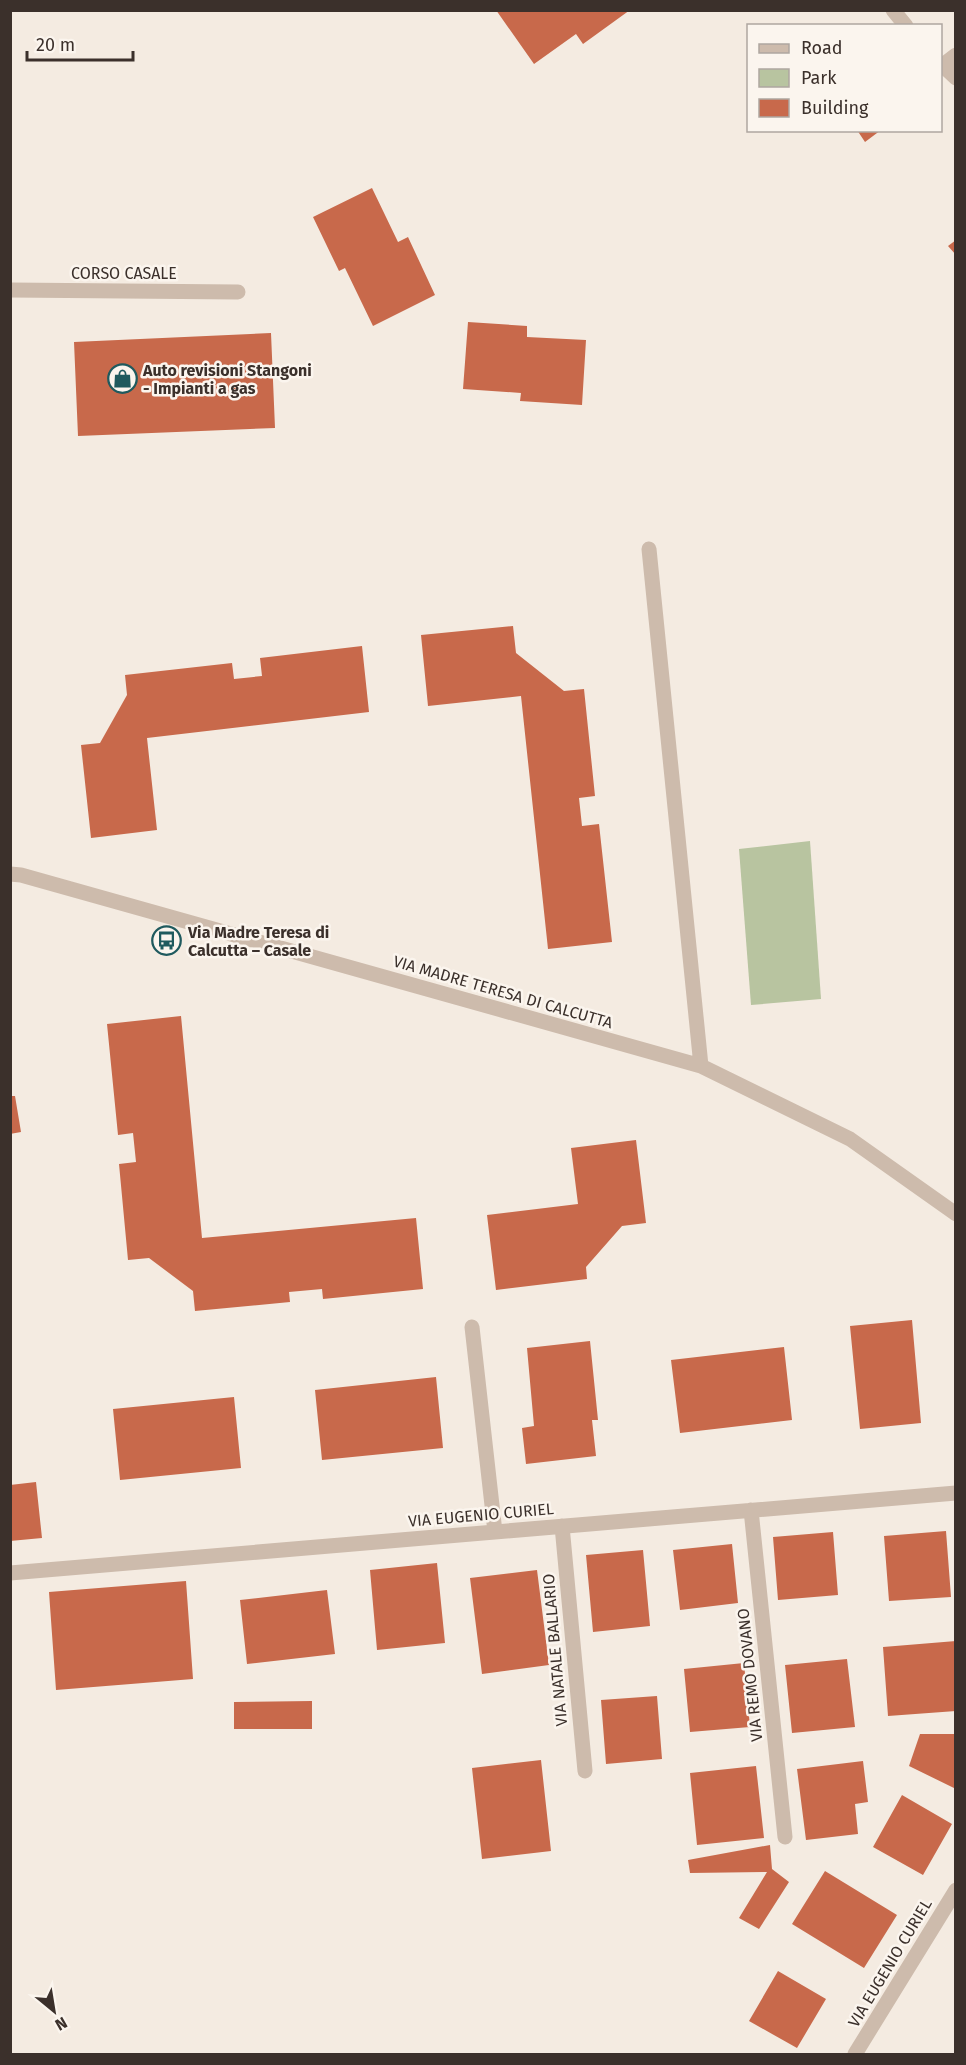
<svg xmlns="http://www.w3.org/2000/svg" width="966" height="2065" font-family="'Fira Sans',sans-serif">
  <style>
    .green { fill: #b8c4a0 }
    .building { fill: #c8694b }
    .lines { fill: none; stroke-linecap: round; stroke-linejoin: round }
    .minor { stroke: #cdbbac; stroke-width: 15 }
    .labels { text-anchor: middle; dominant-baseline: central; stroke-width: 5; stroke-linejoin: round; paint-order: stroke }
    .street-label { font-size: 16px; fill: #3b302b; stroke: #fbf5ee }
    .poi-label { font-size: 16px; font-weight: bold; fill: #3b302b; stroke: #fbf5ee; text-anchor: start }
  </style>
  <rect width="100%" height="100%" fill="#f4ebe1"/>
  <!-- green -->
  <path class="green" d="M 810,841 L 821,999 L 751,1005 L 739,849 Z"/>
  <!-- building -->
  <path class="building" d="M 496,10 L 630,10 L 583,44 L 576,34 L 534,64 Z
    M 857,130 L 881,130 L 865,142 Z
    M 372,188 L 398,242 L 408,237 L 435,295 L 373,326 L 345,268 L 339,271 L 313,217 Z
    M 956,240 L 956,255 L 948,246 Z
    M 468,322 L 527,326 L 527,337 L 586,340 L 582,405 L 520,401 L 521,393 L 463,389 Z
    M 271,333 L 275,428 L 78,436 L 74,342 Z
    M 513,626 L 516,653 L 564,691 L 584,689 L 595,796 L 579,798 L 582,826 L 599,824 L 612,942 L 548,949 L 521,696 L 428,706 L 421,635 Z
    M 362,646 L 369,712 L 147,738 L 157,830 L 91,838 L 81,745 L 100,743 L 127,695 L 125,675 L 232,663 L 234,679 L 262,676 L 260,658 Z
    M 181,1016 L 202,1238 L 416,1218 L 423,1289 L 323,1299 L 322,1289 L 289,1292 L 290,1302 L 195,1311 L 193,1291 L 149,1258 L 128,1260 L 119,1164 L 136,1162 L 133,1133 L 118,1135 L 107,1024 Z
    M 10,1096 L 15,1096 L 21,1132 L 10,1134 Z
    M 636,1140 L 646,1223 L 622,1226 L 586,1267 L 587,1279 L 496,1290 L 487,1215 L 578,1204 L 571,1148 Z
    M 912,1320 L 921,1423 L 860,1429 L 850,1326 Z
    M 590,1341 L 598,1420 L 592,1420 L 596,1456 L 526,1464 L 522,1428 L 534,1426 L 527,1348 Z
    M 784,1347 L 792,1420 L 680,1433 L 671,1360 Z
    M 436,1377 L 443,1448 L 322,1460 L 315,1390 Z
    M 234,1397 L 241,1468 L 120,1480 L 113,1409 Z
    M 36,1482 L 42,1538 L 10,1541 L 10,1485 Z
    M 946,1531 L 951,1597 L 889,1601 L 884,1536 Z
    M 833,1532 L 838,1595 L 778,1600 L 773,1537 Z
    M 732,1544 L 738,1603 L 680,1610 L 673,1550 Z
    M 643,1550 L 650,1626 L 593,1632 L 586,1555 Z
    M 437,1563 L 445,1643 L 377,1650 L 370,1570 Z
    M 537,1570 L 549,1665 L 482,1674 L 470,1578 Z
    M 186,1581 L 193,1679 L 56,1690 L 49,1592 Z
    M 327,1590 L 335,1654 L 247,1664 L 240,1600 Z
    M 956,1641 L 956,1711 L 888,1716 L 883,1647 Z
    M 847,1659 L 855,1727 L 792,1733 L 785,1665 Z
    M 744,1663 L 750,1727 L 690,1732 L 684,1669 Z
    M 657,1696 L 662,1759 L 606,1764 L 601,1700 Z
    M 312,1701 L 312,1729 L 234,1729 L 234,1702 Z
    M 920,1734 L 956,1734 L 956,1789 L 909,1766 Z
    M 541,1760 L 551,1851 L 482,1859 L 472,1768 Z
    M 863,1761 L 868,1802 L 855,1804 L 858,1834 L 806,1840 L 797,1769 Z
    M 756,1766 L 764,1838 L 697,1845 L 690,1773 Z
    M 902,1795 L 952,1824 L 923,1875 L 873,1847 Z
    M 770,1845 L 772,1869 L 789,1882 L 759,1929 L 739,1918 L 767,1872 L 690,1873 L 688,1860 Z
    M 825,1871 L 897,1915 L 864,1968 L 792,1924 Z
    M 778,1971 L 826,1999 L 797,2048 L 749,2021 Z"/>
  <g class="lines">
    <!-- minor -->
    <path class="minor" d="M 893,10 L 906,26
      M 940,63 L 956,78
      M 943,65 L 956,55
      M 10,290 L 238,292
      M 649,549 L 701,1066
      M 10,874 L 21,875 L 701,1066 L 850,1139 L 956,1214
      M 472,1327 L 495,1532
      M 751,1510 L 785,1837
      M 562,1526 L 585,1771
      M 10,1573 L 956,1493
      M 855,2054 L 956,1890"/>
  </g>
  <!-- icons -->
  <defs>
    <symbol id="shop-ring" viewBox="-11 -11 22 22"><circle r="9.5" fill="#fbf5ee" stroke="#1f5a5e" stroke-width="1.5"/><path d="M-5-2.5h2.3a2.7 3.5 0 0 1 5.4 0H5L5.5 6h-11ZM-1.5-2.5h3a1.5 2.3 0 0 0-3 0Z" fill="#1f5a5e"/></symbol>
    <symbol id="bus-ring" viewBox="-11 -11 22 22"><circle r="9.5" fill="#fbf5ee" stroke="#1f5a5e" stroke-width="1.5"/><path d="M-5-6H5V4H4V6H2V4H-2V6H-4V4H-5ZM-3.5-4V0h7V-4ZM-3.5 1.2v1.5H-2V1.2ZM2 1.2v1.5H3.5V1.2Z" fill="#1f5a5e"/></symbol>
  </defs>
  <g fill-rule="evenodd">
    <use href="#shop-ring" x="106" y="362" width="33" height="33"/>
    <use href="#bus-ring" x="150" y="924" width="33" height="33"/>
  </g>
  <g class="labels">
    <!-- street labels -->
    <g class="street-label">
      <text x="124" y="273">CORSO CASALE</text>
      <text transform="translate(503 992) rotate(16)">VIA MADRE TERESA DI CALCUTTA</text>
      <text transform="translate(481 1515) rotate(-5)">VIA EUGENIO CURIEL</text>
      <text transform="translate(555 1650) rotate(-95)">VIA NATALE BALLARIO</text>
      <text transform="translate(750 1675) rotate(-96)">VIA REMO DOVANO</text>
      <text transform="translate(890 1963) rotate(-59)">VIA EUGENIO CURIEL</text>
    </g>
    <!-- poi labels -->
    <g class="poi-label">
      <text x="143" y="370">Auto revisioni Stangoni<tspan x="143" dy="18">- Impianti a gas</tspan></text>
      <text x="188" y="932">Via Madre Teresa di<tspan x="188" dy="18">Calcutta – Casale</tspan></text>
    </g>
  </g>
  <!-- border -->
  <rect width="966" height="2065" fill="none" stroke="#3b302b" stroke-width="24"/>
  <!-- legend -->
  <rect x="747" y="24" width="195" height="108" fill="#fbf5ee" stroke="#aea6a0" stroke-width="1.5"/>
  <rect x="759" y="44" width="30" height="9" fill="#cdbbac" stroke="#aea6a0" stroke-width="1.5"/>
  <text x="801" y="54" font-size="18" fill="#3b302b">Road</text>
  <rect x="759" y="69" width="30" height="18" fill="#b8c4a0" stroke="#aea6a0" stroke-width="1.5"/>
  <text x="801" y="84" font-size="18" fill="#3b302b">Park</text>
  <rect x="759" y="99" width="30" height="18" fill="#c8694b" stroke="#aea6a0" stroke-width="1.5"/>
  <text x="801" y="114" font-size="18" fill="#3b302b">Building</text>
  <!-- north arrow -->
  <g transform="translate(54 2011) rotate(150)" stroke="#fbf5ee" stroke-width="4.5" paint-order="stroke">
  <path d="M0-4.5L10 22L0 15L-10 22Z" fill="#3b302b"/>
  <text y="-9" font-size="16" font-weight="bold" text-anchor="middle" fill="#3b302b">N</text>
  </g>
  <!-- scale -->
  <path d="M27 51v9h106v-9" fill="none" stroke="#3b302b" stroke-width="3"/>
  <text x="36" y="51" font-size="18" fill="#3b302b" stroke="#fbf5ee" stroke-width="4.5" paint-order="stroke">20 m</text>
</svg>
